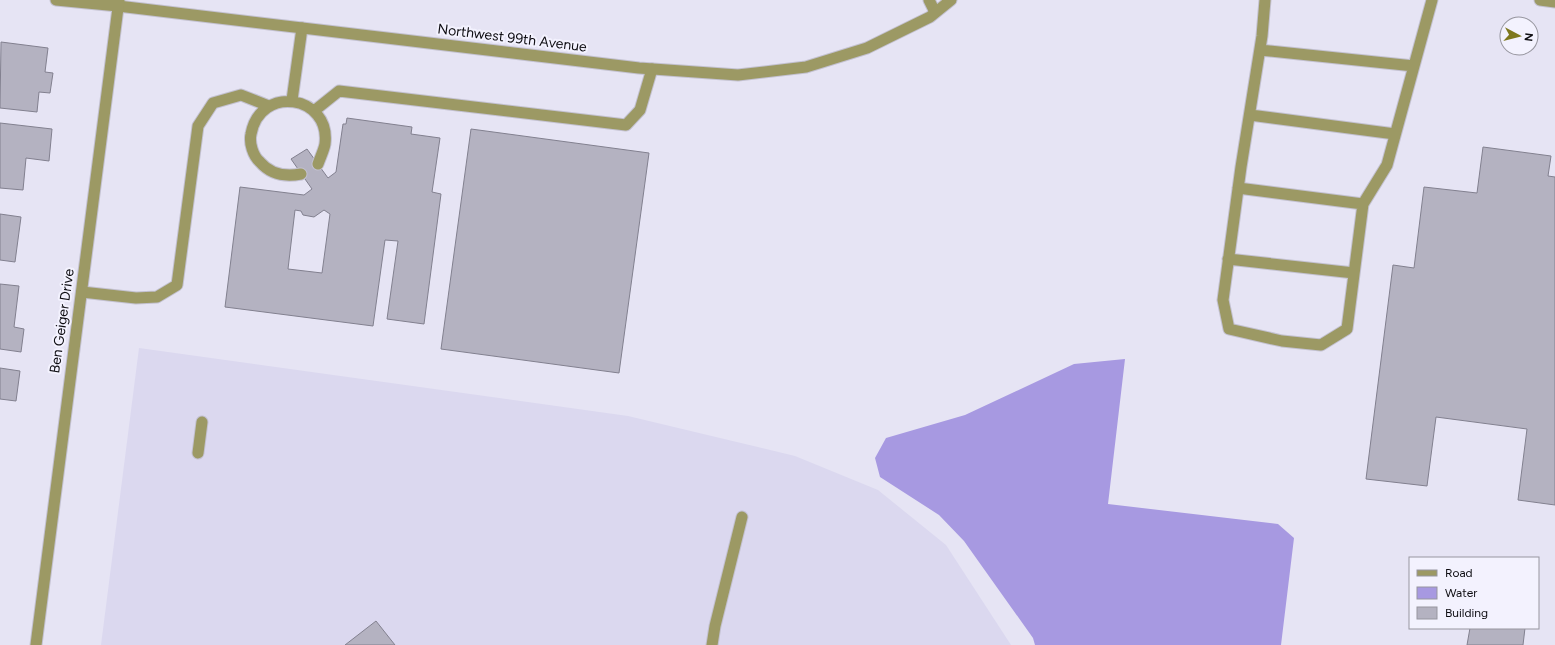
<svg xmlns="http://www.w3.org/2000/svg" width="1555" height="645" font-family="Figtree,sans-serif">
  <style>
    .built { fill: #dbd8ef }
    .water { fill: #a799e1 }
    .building { fill: #b4b2c1; stroke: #82808f; fill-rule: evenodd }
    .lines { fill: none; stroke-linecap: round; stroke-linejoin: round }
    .service-casing { stroke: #c3c1d0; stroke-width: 13 }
    .minor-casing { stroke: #c3c1d0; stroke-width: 13 }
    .tertiary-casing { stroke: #c3c1d0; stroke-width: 13 }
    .service { stroke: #9c9964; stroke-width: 11 }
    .minor { stroke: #9c9964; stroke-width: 11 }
    .tertiary { stroke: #9c9964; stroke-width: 11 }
    .labels { text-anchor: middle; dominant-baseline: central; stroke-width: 4; stroke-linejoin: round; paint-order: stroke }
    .street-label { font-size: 14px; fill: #0d0c11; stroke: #f3f2fe }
  </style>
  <rect width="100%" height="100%" fill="#e6e4f4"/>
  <!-- built -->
  <path class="built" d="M 139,348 L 628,416 L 795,456 L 878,490 L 946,545 L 1011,645 L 101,645 Z"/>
  <!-- water -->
  <path class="water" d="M 1125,359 L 1108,504 L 1278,524 L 1294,538 L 1281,645 L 1035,645 L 1033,638 L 964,541 L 939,515 L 880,477 L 875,458 L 886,438 L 965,415 L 1074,364 Z"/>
  <!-- building -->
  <path class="building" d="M 1,42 L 48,48 L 45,72 L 53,73 L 50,93 L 39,92 L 37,112 L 0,108 Z
    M 347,118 L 412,127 L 411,134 L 440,138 L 432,192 L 441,194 L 424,324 L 387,319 L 398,241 L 385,240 L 373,326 L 225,307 L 240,187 L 304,195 L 312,189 L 291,159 L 307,149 L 328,178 L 336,172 L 343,124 L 346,124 ZM 295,210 L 301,211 L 303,215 L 314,217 L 324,210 L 330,214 L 322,273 L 288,269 Z
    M 0,123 L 52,129 L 49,161 L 26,158 L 23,190 L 0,188 Z
    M 471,129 L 649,153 L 619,373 L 441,349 Z
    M 1483,147 L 1551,156 L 1548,176 L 1555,177 L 1555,505 L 1518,500 L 1527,429 L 1436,417 L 1427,486 L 1366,479 L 1393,265 L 1414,268 L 1424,187 L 1477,193 Z
    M 0,214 L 21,217 L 15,262 L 0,260 Z
    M 0,284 L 19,286 L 14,327 L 24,329 L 21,352 L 0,349 Z
    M 0,368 L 20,371 L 16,401 L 0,399 Z
    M 376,621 L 395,645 L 345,645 Z
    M 1470,628 L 1525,628 L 1523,645 L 1467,645 Z"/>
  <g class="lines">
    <defs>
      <path id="service" d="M 929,0 L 935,12
        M 1265,0 L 1262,36 L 1241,167 L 1223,300 L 1229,329 L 1282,341 L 1321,345 L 1347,329 L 1363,204 L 1387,165 L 1432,0
        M 1260,50 L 1414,66
        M 292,100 L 302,28
        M 314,111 L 339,91 L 626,125 L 640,110 L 652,69
        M 1250,115 L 1395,134
        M 301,174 C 285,177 271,175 260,162 C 253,156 249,143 251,134 C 260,84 331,95 325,144 C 324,150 320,158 318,164
        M 1238,188 L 1363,204
        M 1228,259 L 1354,273
        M 82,292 L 136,298 L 157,297 L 177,285 L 198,126 L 213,103 L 241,95 L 269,106
        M 198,453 L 202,422
        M 712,645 L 715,626 L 742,517"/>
      <path id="minor" d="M 1540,0 L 1555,2
        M 118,6 L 639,68 L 738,75 L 806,67 L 867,48 L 930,17 L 951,0"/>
      <path id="tertiary" d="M 56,0 L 118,6
        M 36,645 L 119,0"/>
    </defs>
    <!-- service casing -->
    <use href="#service" class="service-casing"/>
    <!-- minor casing -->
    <use href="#minor" class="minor-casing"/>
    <!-- tertiary casing -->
    <use href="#tertiary" class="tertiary-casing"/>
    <!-- service -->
    <use href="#service" class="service"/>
    <!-- minor -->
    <use href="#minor" class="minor"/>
    <!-- tertiary -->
    <use href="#tertiary" class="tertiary"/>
  </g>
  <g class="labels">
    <!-- street labels -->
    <g class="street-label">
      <text transform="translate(512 38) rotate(7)">Northwest 99th Avenue</text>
      <text transform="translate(62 321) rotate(-82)">Ben Geiger Drive</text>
    </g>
  </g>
  <!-- legend -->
  <rect x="1409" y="557" width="130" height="72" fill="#f3f2fe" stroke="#97969f"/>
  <rect x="1417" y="570" width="20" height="6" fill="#9c9964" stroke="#97969f"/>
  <text x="1445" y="577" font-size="12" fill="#0d0c11">Road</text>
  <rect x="1417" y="587" width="20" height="12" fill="#a799e1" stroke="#97969f"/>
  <text x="1445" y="597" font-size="12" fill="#0d0c11">Water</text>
  <rect x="1417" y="607" width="20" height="12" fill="#b4b2c1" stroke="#97969f"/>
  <text x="1445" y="617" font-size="12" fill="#0d0c11">Building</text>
  <!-- north arrow -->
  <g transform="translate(1519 36) rotate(97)"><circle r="19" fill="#f3f2fe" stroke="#97969f"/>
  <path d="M0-3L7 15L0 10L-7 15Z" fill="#7e781e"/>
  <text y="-6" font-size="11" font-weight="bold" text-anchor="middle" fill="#0d0c11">N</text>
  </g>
</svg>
